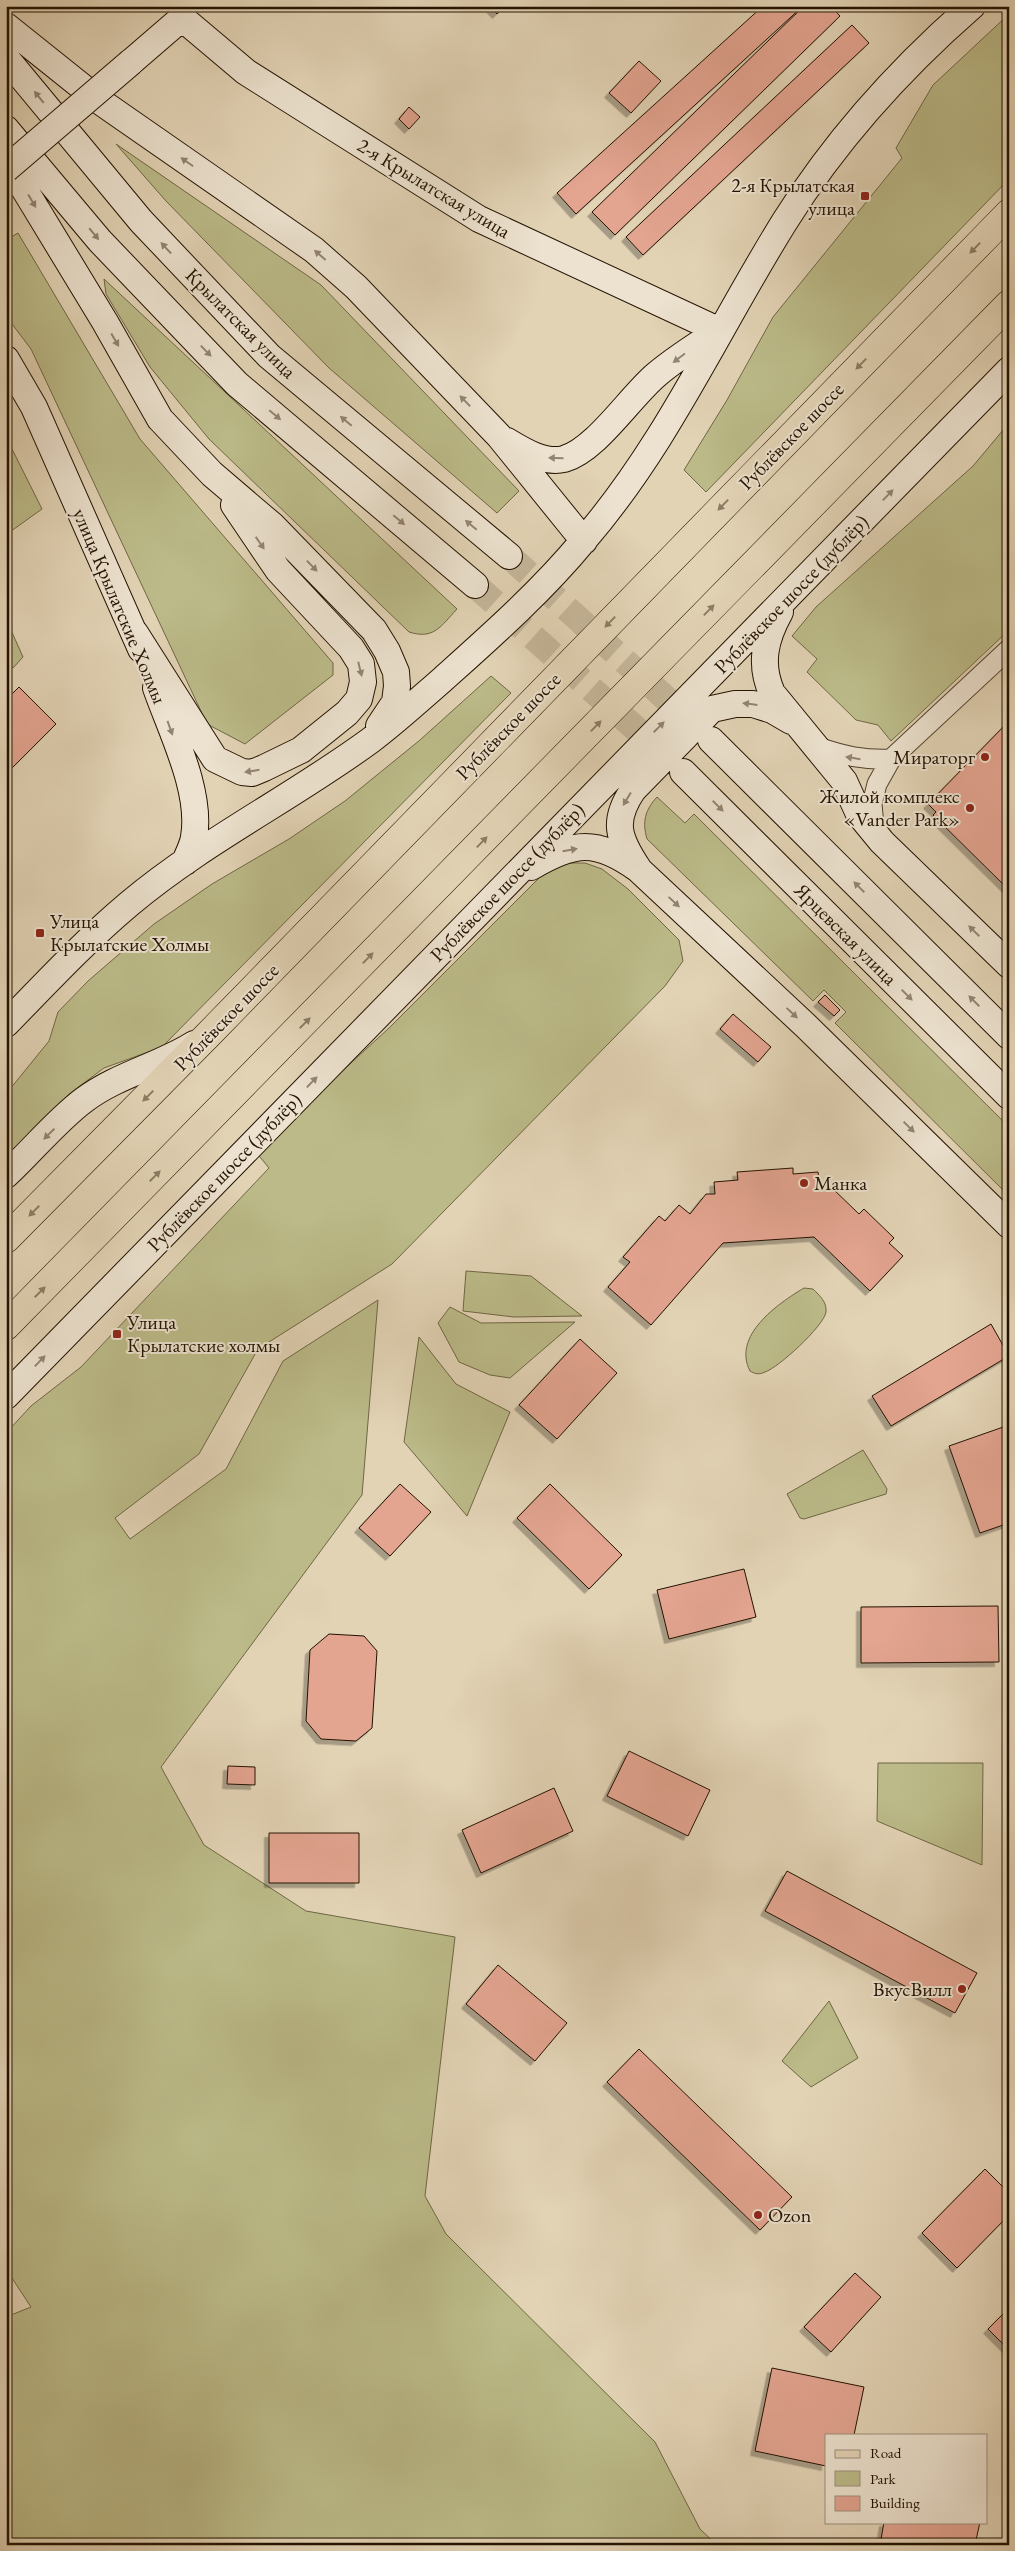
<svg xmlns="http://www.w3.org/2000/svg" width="1015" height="2551" font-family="'EB Garamond',serif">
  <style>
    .green { fill: #bbba88; stroke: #6f6644 }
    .building { fill: #e3a490; stroke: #231200; filter: url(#shadow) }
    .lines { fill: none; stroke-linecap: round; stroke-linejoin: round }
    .secondary-tunnel { stroke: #c5b69a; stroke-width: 26; stroke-dasharray: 26 13; stroke-linecap: butt }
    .street-casing { stroke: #53422d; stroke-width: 21 }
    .secondary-casing { stroke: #231200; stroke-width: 28 }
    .primary-casing { stroke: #231200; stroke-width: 29 }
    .street { stroke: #ece2cf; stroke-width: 19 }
    .secondary { stroke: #ece2cf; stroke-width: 26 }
    .primary { stroke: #e2d3b5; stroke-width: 28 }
    .secondary-bridge-casing { stroke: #231200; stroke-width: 28; stroke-linecap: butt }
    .secondary-bridge { stroke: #ece2cf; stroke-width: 26 }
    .oneway { fill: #928472 }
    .oneway2 { fill: #8c7c64 }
    .poi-dot { fill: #8f2418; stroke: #ece2cf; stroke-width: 2 }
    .labels { text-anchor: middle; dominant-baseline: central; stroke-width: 4; stroke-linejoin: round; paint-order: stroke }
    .poi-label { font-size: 20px; fill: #231200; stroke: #ece2cf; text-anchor: end }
    .street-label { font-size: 20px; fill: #231200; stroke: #ece2cf }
  </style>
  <defs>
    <filter id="shadow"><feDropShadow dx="-4.5" dy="4.5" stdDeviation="0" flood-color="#0004"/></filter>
  </defs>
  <rect width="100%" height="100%" fill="#e2d3b5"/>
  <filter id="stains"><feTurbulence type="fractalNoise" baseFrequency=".004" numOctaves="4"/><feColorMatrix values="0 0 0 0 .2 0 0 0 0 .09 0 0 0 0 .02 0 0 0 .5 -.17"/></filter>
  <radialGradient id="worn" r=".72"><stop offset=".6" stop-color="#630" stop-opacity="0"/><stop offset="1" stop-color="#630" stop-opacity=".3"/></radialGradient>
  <!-- green -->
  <path class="green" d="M 1009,14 L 1009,179 L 706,492 L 684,470 L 727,400 L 773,317 L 902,158 L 896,148 L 933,85 Z
    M 116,144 L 321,285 L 519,491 L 497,513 L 329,368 L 166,201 Z
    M 18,233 L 140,439 L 333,663 L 333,675 L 245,744 L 207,724 L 31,349 L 6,316 L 6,240 Z
    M 104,279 L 457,609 C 441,626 434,640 409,632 L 209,439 L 150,367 L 106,294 Z
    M 1009,423 L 1009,630 L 891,741 L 878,725 L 856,720 L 807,672 L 817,659 L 792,636 L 816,607 L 973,466 Z
    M 6,437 L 42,509 L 7,534 L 6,532 Z
    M 6,619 L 23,657 L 13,668 L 6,662 Z
    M 491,676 L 511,693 L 162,1047 L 104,1068 L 69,1094 L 6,1157 L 6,1094 L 49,1041 L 58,1012 L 88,981 L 154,924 L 212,884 L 289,839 L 345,801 L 420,740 Z
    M 657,797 L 685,823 L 694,814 L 1009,1127 L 1009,1196 L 835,1023 L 846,1012 L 824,990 L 813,1001 L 647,839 C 642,822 645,810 657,797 Z
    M 566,863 L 585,863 L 602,869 L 628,889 L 679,940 L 683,961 L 665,986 L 392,1264 L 258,1349 L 199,1454 L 115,1518 L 130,1539 L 226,1469 L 283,1361 L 378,1300 L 362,1495 L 161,1767 L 204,1845 L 306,1911 L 455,1937 L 425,2196 L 446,2234 L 655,2442 L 700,2529 L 717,2545 L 6,2545 L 6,2317 L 31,2307 L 6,2269 L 6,1433 L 31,1406 L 81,1367 L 269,1168 L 255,1151 L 389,1028 L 546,871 Z
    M 466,1271 L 531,1276 L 582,1316 L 514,1317 L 463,1311 Z
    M 804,1288 L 813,1289 C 820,1296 827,1302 826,1312 C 824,1326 778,1368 765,1372 C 759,1375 755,1374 750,1371 C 732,1336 777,1304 804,1288 Z
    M 450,1307 L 481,1323 L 575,1322 L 510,1378 L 490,1375 L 459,1362 L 438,1323 Z
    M 419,1337 L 456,1384 L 510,1412 L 467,1516 L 404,1442 Z
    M 863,1450 L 887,1489 L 886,1494 L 804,1519 L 800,1518 L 787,1494 Z
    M 878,1763 L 983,1763 L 982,1865 L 877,1821 Z
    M 829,2001 L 858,2058 L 811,2087 L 782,2061 Z"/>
  <!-- building -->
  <path class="building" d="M 489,6 L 505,6 L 497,14 Z
    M 763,6 L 803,6 L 576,214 L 557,193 Z
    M 804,6 L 831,6 L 840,16 L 615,235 L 592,212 Z
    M 852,25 L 869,43 L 643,255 L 626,237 Z
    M 639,61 L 661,81 L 631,113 L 609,93 Z
    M 409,107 L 420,117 L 409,129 L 399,119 Z
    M 19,687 L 56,724 L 6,774 L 6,700 Z
    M 1009,721 L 1009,890 L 933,815 L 936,812 L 928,804 Z
    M 825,995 L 840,1010 L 834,1016 L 818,1002 Z
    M 733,1014 L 771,1047 L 758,1062 L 720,1029 Z
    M 793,1168 L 793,1174 L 818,1172 L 820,1186 L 829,1185 L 859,1214 L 864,1209 L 894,1238 L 889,1243 L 903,1256 L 870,1291 L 814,1237 L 723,1243 L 651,1325 L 608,1287 L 630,1262 L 623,1257 L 659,1216 L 665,1221 L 679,1205 L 690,1214 L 706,1194 L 715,1194 L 714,1182 L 738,1180 L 737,1172 Z
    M 991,1324 L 1009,1356 L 891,1426 L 872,1396 Z
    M 580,1339 L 617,1373 L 557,1439 L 519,1405 Z
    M 1009,1425 L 1009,1523 L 980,1533 L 949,1446 Z
    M 400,1484 L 431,1512 L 390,1556 L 359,1528 Z
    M 550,1484 L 622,1555 L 589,1589 L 517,1518 Z
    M 744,1569 L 756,1617 L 669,1639 L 657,1590 Z
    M 998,1606 L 999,1662 L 861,1663 L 861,1607 Z
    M 329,1634 L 364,1636 L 377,1651 L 372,1728 L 356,1741 L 321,1739 L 306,1721 L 310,1650 Z
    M 629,1751 L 710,1790 L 688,1836 L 607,1796 Z
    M 228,1766 L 255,1767 L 255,1785 L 227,1784 Z
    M 554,1788 L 573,1831 L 481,1873 L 462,1830 Z
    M 269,1833 L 359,1833 L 359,1883 L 269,1883 Z
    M 787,1871 L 977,1973 L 955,2013 L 765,1911 Z
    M 498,1965 L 567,2023 L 535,2061 L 466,2004 Z
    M 639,2049 L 792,2197 L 760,2230 L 607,2082 Z
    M 985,2169 L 1009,2193 L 1009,2215 L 957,2268 L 922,2233 Z
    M 855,2273 L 881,2297 L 831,2352 L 804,2327 Z
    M 1009,2308 L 1009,2350 L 988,2329 Z
    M 772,2368 L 864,2387 L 854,2435 L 826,2435 L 826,2466 L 755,2451 Z
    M 884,2522 L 980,2522 L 975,2545 L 880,2545 Z"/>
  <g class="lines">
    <!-- secondary-tunnel -->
    <path class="secondary-tunnel" d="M 509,556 L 694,724
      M 475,585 L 664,754"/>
    <defs>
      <path id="street" d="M 818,747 C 843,756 864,760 891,759
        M 878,834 L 874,826 L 872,804 L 877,784 L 891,759 L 1009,649"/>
      <path id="secondary" d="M 6,26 L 101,102 L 314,250 L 356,287 L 499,436 L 584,541
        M 6,58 L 141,221 L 269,356 L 509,556
        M 131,62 L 182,18 L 246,72 L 479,219 L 720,331
        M 6,129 L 100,241 L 237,384 L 475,585
        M 6,159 L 105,322 L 160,419 L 212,474 L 273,526 L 374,630 L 387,651 L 396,672 L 397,686 L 395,702 L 379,726
        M 6,359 L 34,407 L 141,649
        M 507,441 C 522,450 544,464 564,459 C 596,450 630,397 656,375 C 676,358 697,345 719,331
        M 780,612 C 765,639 759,664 772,693 L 844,781 L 859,814 L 882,842 L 1009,965
        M 135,633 L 215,759 L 242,772 L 252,773 L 264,768 L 301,750 L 347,713 L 359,699 L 363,682 L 361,664 L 351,648 L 278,570 L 234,505
        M 156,688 C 171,731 202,791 194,837 C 193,845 188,854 185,862
        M 711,740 L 1009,1036
        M 683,772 L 1009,1096
        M 531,867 C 575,841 596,839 638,869 L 806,1026 L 1009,1225
        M 638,868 C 618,838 612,821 633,790 L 712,709 L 735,704 L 753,704 L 772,710 L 791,721
        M 6,1024 C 46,983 85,941 129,904 C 204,841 292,798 371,740 C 395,722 419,700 442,680 C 491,636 542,591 584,540 C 667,444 718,328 785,221 C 835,141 901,68 972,6
        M 6,1175 C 31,1152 57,1120 84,1100 C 117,1075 159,1066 194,1044
        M 6,1396 L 1009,370"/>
      <path id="primary" d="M 6,1239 L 207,1036 L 1009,213
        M 6,1326 L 1009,304"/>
    </defs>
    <!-- street casing -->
    <use href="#street" class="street-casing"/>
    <!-- secondary casing -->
    <use href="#secondary" class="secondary-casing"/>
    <!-- primary casing -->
    <use href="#primary" class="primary-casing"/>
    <!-- street -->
    <use href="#street" class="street"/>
    <!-- secondary -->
    <use href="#secondary" class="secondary"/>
    <!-- primary -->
    <use href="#primary" class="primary"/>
    <defs>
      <path id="secondary-bridge" d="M 6,169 L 131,62"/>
    </defs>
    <!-- secondary-bridge casing -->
    <use href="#secondary-bridge" class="secondary-bridge-casing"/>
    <!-- secondary-bridge -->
    <use href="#secondary-bridge" class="secondary-bridge"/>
  </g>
  <!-- one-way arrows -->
  <defs><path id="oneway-solid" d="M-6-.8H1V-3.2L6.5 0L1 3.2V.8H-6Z" transform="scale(1.25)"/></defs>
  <g class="oneway">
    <use href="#oneway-solid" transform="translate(39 97) rotate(-129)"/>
    <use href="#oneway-solid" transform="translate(187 162) rotate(-145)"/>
    <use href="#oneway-solid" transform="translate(32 201) rotate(59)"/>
    <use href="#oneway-solid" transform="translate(94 234) rotate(50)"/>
    <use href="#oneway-solid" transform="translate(166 248) rotate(-133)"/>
    <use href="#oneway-solid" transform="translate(320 255) rotate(-139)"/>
    <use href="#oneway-solid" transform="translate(115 340) rotate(60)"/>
    <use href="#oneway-solid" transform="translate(206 351) rotate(46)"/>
    <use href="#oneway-solid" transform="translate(679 358) rotate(143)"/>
    <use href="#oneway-solid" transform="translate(465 401) rotate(-134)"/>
    <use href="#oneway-solid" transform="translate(275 415) rotate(40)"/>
    <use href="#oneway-solid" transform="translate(346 421) rotate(-140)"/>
    <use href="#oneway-solid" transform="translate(556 458) rotate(-179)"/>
    <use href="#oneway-solid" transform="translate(888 495) rotate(-46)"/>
    <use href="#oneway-solid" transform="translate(399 520) rotate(40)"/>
    <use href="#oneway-solid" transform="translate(471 525) rotate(-140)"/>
    <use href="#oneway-solid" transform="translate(260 543) rotate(55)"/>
    <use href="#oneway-solid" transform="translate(312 566) rotate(46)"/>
    <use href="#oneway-solid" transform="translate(360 669) rotate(76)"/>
    <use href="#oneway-solid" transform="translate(750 704) rotate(-173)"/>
    <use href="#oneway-solid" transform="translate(659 727) rotate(-45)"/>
    <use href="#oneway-solid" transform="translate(170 728) rotate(70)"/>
    <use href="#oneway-solid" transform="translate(853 758) rotate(-171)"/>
    <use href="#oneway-solid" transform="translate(252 771) rotate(171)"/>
    <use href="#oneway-solid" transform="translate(627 799) rotate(121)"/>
    <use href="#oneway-solid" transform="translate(718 806) rotate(45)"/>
    <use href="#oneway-solid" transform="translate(570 850) rotate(-10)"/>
    <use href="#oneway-solid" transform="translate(859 887) rotate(-135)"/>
    <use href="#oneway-solid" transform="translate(674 902) rotate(43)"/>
    <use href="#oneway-solid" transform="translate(974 931) rotate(-136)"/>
    <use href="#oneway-solid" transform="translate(907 995) rotate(45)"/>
    <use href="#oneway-solid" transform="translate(974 1001) rotate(-135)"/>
    <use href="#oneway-solid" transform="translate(792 1013) rotate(43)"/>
    <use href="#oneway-solid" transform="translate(312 1082) rotate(-46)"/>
    <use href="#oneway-solid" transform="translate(909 1127) rotate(44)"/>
    <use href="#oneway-solid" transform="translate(49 1134) rotate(136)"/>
    <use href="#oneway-solid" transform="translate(40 1361) rotate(-46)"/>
  </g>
  <g class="oneway2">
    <use href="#oneway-solid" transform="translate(975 248) rotate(134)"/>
    <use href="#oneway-solid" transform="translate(861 364) rotate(134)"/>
    <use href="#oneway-solid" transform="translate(723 505) rotate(134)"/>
    <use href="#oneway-solid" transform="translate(709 610) rotate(-46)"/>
    <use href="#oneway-solid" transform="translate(610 622) rotate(134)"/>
    <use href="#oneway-solid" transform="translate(596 726) rotate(-46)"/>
    <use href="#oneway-solid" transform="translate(482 842) rotate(-46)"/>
    <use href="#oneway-solid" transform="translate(368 958) rotate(-46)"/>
    <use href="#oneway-solid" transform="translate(305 1023) rotate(-45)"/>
    <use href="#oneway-solid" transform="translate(148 1096) rotate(135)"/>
    <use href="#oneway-solid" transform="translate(155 1176) rotate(-45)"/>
    <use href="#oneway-solid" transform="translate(34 1211) rotate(135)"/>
    <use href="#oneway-solid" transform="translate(40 1292) rotate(-45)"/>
  </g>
  <!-- markers -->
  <g class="poi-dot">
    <rect x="860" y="191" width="10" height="10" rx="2.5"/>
    <circle cx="985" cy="757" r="5"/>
    <circle cx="970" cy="808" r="5"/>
    <rect x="35" y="928" width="10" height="10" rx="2.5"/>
    <circle cx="804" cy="1183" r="5"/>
    <rect x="112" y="1329" width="10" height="10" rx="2.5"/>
    <circle cx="962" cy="1989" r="5"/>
    <circle cx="758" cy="2215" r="5"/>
  </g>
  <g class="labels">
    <!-- poi labels -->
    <g class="poi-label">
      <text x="855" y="185">2-я Крылатская<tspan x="855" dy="23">улица</tspan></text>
      <text x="975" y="757">Мираторг</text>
      <text x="960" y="796">Жилой комплекс<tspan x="960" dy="23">«Vander Park»</tspan></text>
      <text x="50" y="921" text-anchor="start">Улица<tspan x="50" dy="23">Крылатские Холмы</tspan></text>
      <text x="814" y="1183" text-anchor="start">Манка</text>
      <text x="127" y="1322" text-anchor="start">Улица<tspan x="127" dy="23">Крылатские холмы</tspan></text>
      <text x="952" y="1989">ВкусВилл</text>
      <text x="768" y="2215" text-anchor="start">Ozon</text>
    </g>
    <!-- street labels -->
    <g class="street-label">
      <text transform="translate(434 188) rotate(31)">2-я Крылатская улица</text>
      <text transform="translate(241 323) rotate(45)">Крылатская улица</text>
      <text transform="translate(791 436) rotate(-46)">Рублёвское шоссе</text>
      <text transform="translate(791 594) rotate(-46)">Рублёвское шоссе (дублёр)</text>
      <text transform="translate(120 606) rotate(67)">улица Крылатские Холмы</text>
      <text transform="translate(508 726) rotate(-46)">Рублёвское шоссе</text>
      <text transform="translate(507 882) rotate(-46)">Рублёвское шоссе (дублёр)</text>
      <text transform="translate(846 934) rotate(45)">Ярцевская улица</text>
      <text transform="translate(226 1017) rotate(-46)">Рублёвское шоссе</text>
      <text transform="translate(224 1172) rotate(-46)">Рублёвское шоссе (дублёр)</text>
    </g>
  </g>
  <!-- margin -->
  <rect width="1015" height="2551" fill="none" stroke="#e2d3b5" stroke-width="25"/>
  <rect x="8" y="8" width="1000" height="2536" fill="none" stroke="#231200" stroke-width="2.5"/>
  <rect x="12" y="12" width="990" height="2526" fill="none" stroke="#231200"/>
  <!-- legend -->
  <rect x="825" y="2434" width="162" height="90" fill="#ece2cf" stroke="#9c8f7c"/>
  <rect x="835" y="2450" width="25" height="8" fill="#e2d3b5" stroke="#9c8f7c"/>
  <text x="870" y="2458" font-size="15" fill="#231200">Road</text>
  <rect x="835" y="2471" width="25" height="15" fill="#bbba88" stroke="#9c8f7c"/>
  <text x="870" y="2484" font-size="15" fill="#231200">Park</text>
  <rect x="835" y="2496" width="25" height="15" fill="#e3a490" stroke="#9c8f7c"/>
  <text x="870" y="2508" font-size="15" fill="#231200">Building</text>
  <rect width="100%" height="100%" filter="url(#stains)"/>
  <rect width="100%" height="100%" fill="url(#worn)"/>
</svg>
